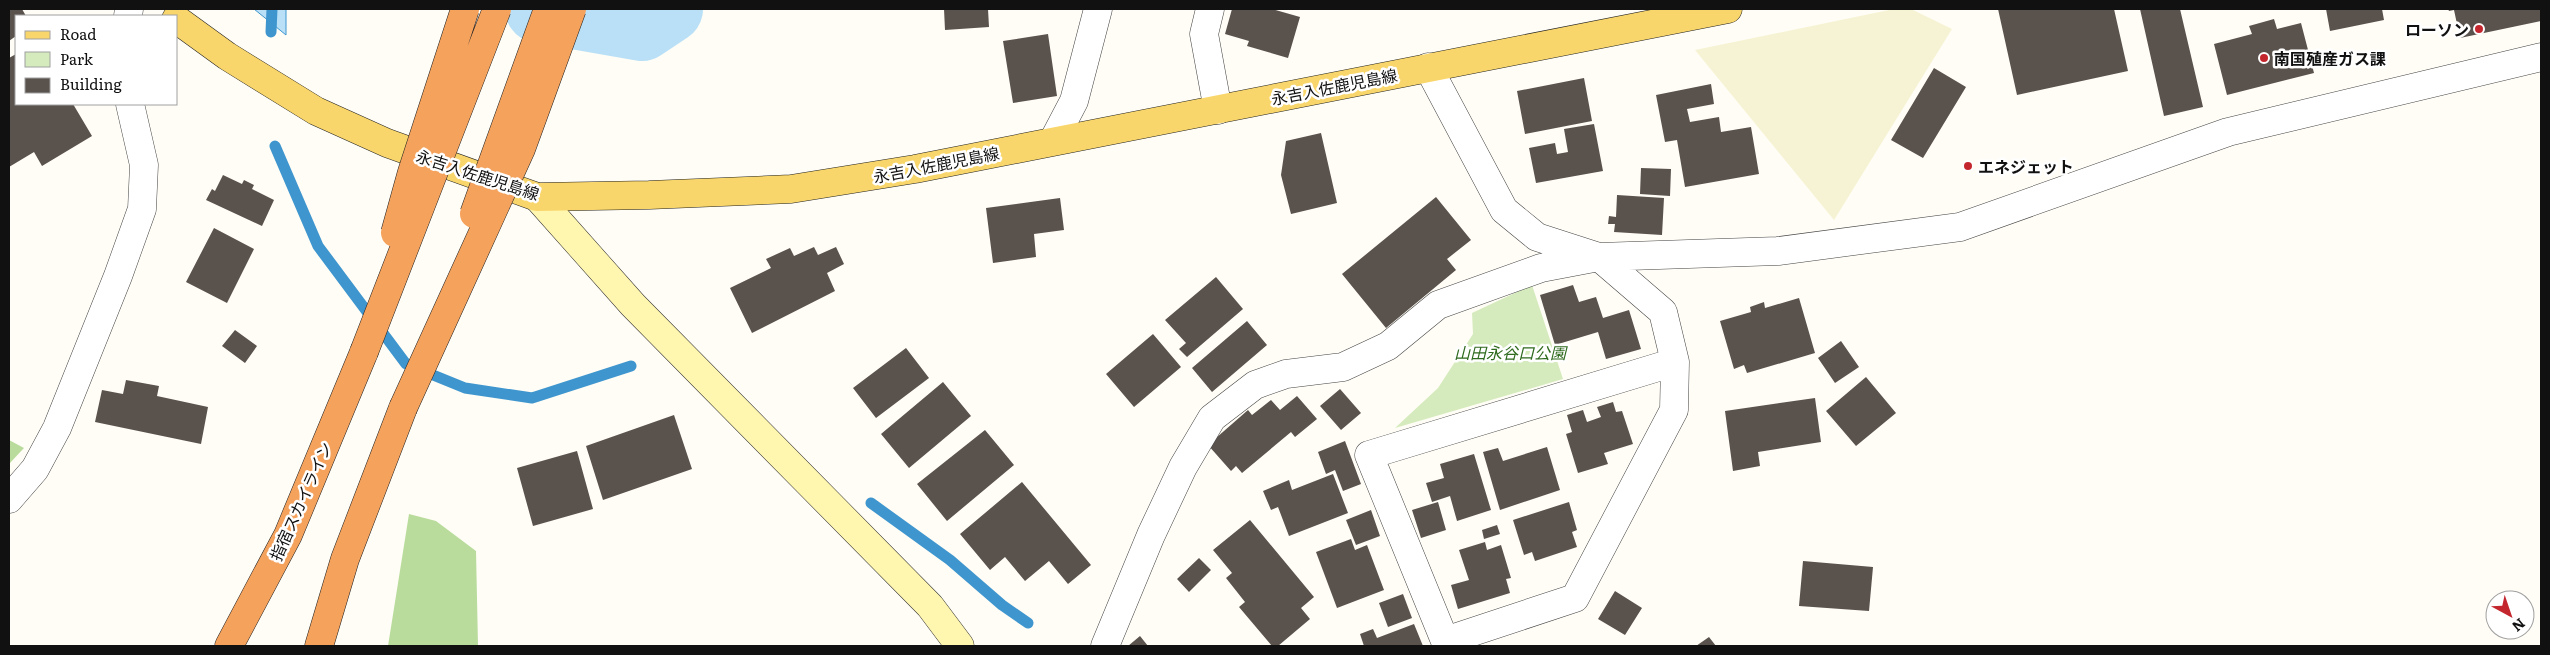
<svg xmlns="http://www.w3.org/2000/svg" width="2550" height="655" font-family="Literata,'Noto Sans JP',serif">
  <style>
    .farmland { fill: #f6f3d4 }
    .green { fill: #d5ebbd }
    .forest { fill: #b9dc9c }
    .water { fill: #b9e0f7; stroke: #3f96cf }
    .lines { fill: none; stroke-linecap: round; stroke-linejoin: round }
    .stream { stroke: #3f96cf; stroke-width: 11 }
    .river { stroke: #b9e0f7; stroke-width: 68 }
    .building { fill: #5a524d }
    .street-casing { stroke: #444; stroke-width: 29 }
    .secondary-casing { stroke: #333; stroke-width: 29 }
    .primary-casing { stroke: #222; stroke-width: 29 }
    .highway-casing { stroke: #222; stroke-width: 29 }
    .street { stroke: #fff; stroke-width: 28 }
    .secondary { stroke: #fff6b0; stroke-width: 28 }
    .primary { stroke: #f9d66b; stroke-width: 28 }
    .highway { stroke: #f5a25d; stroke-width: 28 }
    .highway-bridge-casing { stroke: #222; stroke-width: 29; stroke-linecap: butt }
    .highway-bridge { stroke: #f5a25d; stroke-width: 28 }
    .poi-dot { fill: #c4262e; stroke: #fff; stroke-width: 2 }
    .labels { text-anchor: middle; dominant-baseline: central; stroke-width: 5; stroke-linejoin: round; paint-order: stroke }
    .poi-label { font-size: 16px; font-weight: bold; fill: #111; stroke: #fff; text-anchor: start }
    .street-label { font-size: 16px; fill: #111; stroke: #fff }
    .park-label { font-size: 16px; font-style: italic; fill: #2f6b1f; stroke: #fff }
  </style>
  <rect width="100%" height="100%" fill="#fffdf5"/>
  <!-- farmland -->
  <path class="farmland" d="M 1894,9 L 1911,9 L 1952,29 L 1834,220 L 1695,50 Z"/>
  <!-- green -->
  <path class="green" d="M 1532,285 L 1563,379 L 1395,428 L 1438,388 L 1473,334 L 1472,313 Z"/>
  <!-- forest -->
  <path class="forest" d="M 9,440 L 24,448 L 9,464 Z
    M 409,514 L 436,521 L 476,551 L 478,646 L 388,646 Z"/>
  <!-- water -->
  <path class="water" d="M 254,9 L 286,9 L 286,35 Z"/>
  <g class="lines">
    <!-- stream -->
    <path class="stream" d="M 271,32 L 272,9
      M 275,146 L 318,246 L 406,364 L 465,388 L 532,398 L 631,366
      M 871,503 L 950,560 L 1002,605 L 1028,623"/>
    <!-- river -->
    <path class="river" d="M 539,9 L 642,27 L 669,9"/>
  </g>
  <!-- building -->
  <path class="building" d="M 9,9 L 22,9 L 26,16 L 16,16 L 16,36 L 9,41 Z
    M 944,9 L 988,9 L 989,27 L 945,30 Z
    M 1232,9 L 1272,9 L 1300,17 L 1288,58 L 1247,46 L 1249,41 L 1225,34 Z
    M 1998,9 L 2114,9 L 2128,71 L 2017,95 Z
    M 2140,9 L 2180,9 L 2203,107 L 2164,116 Z
    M 2326,9 L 2382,9 L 2384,20 L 2330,31 Z
    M 2448,9 L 2541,9 L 2541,21 L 2460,38 L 2454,10 L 2449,11 Z
    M 2274,19 L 2277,29 L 2301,23 L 2314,73 L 2227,95 L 2214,44 L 2252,34 L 2249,26 Z
    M 1048,34 L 1057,96 L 1013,103 L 1003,41 Z
    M 16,54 L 16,104 L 73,104 L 92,136 L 42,166 L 34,152 L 9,167 L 9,58 Z
    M 1934,68 L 1966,87 L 1923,158 L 1891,140 Z
    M 1584,78 L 1592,121 L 1525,134 L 1517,91 Z
    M 1711,84 L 1714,104 L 1687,109 L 1690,122 L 1719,117 L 1721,132 L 1751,127 L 1759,174 L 1685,187 L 1677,140 L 1665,142 L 1656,95 Z
    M 1594,124 L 1603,171 L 1536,183 L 1529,148 L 1555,143 L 1557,154 L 1568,152 L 1564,129 Z
    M 1321,133 L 1337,203 L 1291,214 L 1281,175 L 1286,141 Z
    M 1641,168 L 1671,169 L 1670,196 L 1640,194 Z
    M 223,175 L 242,184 L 244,180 L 254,185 L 252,189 L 274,200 L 262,226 L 206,200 L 212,189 L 215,191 Z
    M 1617,195 L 1664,198 L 1662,235 L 1614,232 L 1615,224 L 1608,224 L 1609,216 L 1616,217 Z
    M 1436,197 L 1471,240 L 1447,259 L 1456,270 L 1386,328 L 1342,274 Z
    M 1060,198 L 1064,230 L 1034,234 L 1036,257 L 993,263 L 986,208 Z
    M 214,228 L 254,249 L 227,303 L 186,282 Z
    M 814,247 L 818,255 L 836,247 L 844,264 L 827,273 L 835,291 L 752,333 L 730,288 L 771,268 L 766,259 L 790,248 L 794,256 Z
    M 1216,277 L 1243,309 L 1187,357 L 1179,349 L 1186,343 L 1165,320 Z
    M 1573,285 L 1579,302 L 1596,297 L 1603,318 L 1629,310 L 1641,349 L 1606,359 L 1598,332 L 1555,345 L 1540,295 Z
    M 1799,298 L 1815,353 L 1747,373 L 1744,365 L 1734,369 L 1720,321 L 1751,312 L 1750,307 L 1764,302 L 1765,308 Z
    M 1247,321 L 1267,345 L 1212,392 L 1192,368 Z
    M 235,330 L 257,346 L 245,363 L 222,346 Z
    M 1153,334 L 1181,367 L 1134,407 L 1106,374 Z
    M 1841,341 L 1859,367 L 1835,383 L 1818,358 Z
    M 906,348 L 929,378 L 876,418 L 853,388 Z
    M 1866,377 L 1896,413 L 1856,446 L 1826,411 Z
    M 126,380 L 159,386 L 157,396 L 208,407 L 201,444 L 95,422 L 102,390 L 123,394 Z
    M 943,382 L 971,416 L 909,468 L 881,434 Z
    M 1340,389 L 1361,413 L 1341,430 L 1320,406 Z
    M 1297,396 L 1317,419 L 1295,437 L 1291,432 L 1242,473 L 1236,466 L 1231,471 L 1208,445 L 1248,410 L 1252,415 L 1271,400 L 1280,410 Z
    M 1815,398 L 1821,442 L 1758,452 L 1760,466 L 1733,471 L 1725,411 Z
    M 1613,402 L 1616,412 L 1622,411 L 1633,444 L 1604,453 L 1608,464 L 1578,473 L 1566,434 L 1572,432 L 1567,415 L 1583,410 L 1587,422 L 1601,417 L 1597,407 Z
    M 674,415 L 692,469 L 603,500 L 586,446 Z
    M 985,430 L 1014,465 L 947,521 L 917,484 Z
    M 1345,441 L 1361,484 L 1343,491 L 1335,470 L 1326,474 L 1318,452 Z
    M 1547,447 L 1560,490 L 1500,510 L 1483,452 L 1498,448 L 1503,461 Z
    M 577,451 L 593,509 L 533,526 L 517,468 Z
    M 1474,454 L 1491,510 L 1457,521 L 1450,496 L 1432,502 L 1426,483 L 1444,478 L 1440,464 Z
    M 1333,474 L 1348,513 L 1289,536 L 1278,507 L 1271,510 L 1263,491 L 1289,480 L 1292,490 Z
    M 1022,482 L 1091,565 L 1068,584 L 1049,561 L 1025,581 L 1005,557 L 990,570 L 960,534 Z
    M 1438,502 L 1446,530 L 1421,538 L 1412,510 Z
    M 1569,502 L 1577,530 L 1572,532 L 1577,547 L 1535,561 L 1532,552 L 1524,555 L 1513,520 Z
    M 1371,510 L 1380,536 L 1356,545 L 1346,520 Z
    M 1250,520 L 1314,597 L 1301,608 L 1310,619 L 1278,646 L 1272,646 L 1239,607 L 1245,602 L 1226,578 L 1232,573 L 1213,550 Z
    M 1497,525 L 1500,534 L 1484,539 L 1482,530 Z
    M 1351,539 L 1355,550 L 1367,545 L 1384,590 L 1337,608 L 1316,552 Z
    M 1485,542 L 1487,550 L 1501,545 L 1511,578 L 1506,579 L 1510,593 L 1458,609 L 1451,585 L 1469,580 L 1459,550 Z
    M 1199,558 L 1211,570 L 1189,592 L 1177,579 Z
    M 1803,561 L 1873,567 L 1869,611 L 1799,606 Z
    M 1615,591 L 1642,608 L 1625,635 L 1598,619 Z
    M 1403,594 L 1412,618 L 1388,627 L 1379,603 Z
    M 1414,624 L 1423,646 L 1364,646 L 1360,634 L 1373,629 L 1377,638 Z
    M 1140,636 L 1148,646 L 1128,646 Z
    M 1709,637 L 1716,646 L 1696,646 Z"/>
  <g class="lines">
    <defs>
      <path id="street" d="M 1210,9 L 1204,34 L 1218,110
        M 128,16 L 129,9
        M 1428,67 L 1504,210 L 1537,237 L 1599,257 L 1663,312 L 1675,362 L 1674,410 L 1575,598 L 1445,641 L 1369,455 L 1675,362
        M 1053,141 L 1074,101 L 1098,9
        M 9,499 L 35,469 L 57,428 L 118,276 L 142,209 L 144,165 L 130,104
        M 1105,646 L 1151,535 L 1183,467 L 1212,418 L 1255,385 L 1286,374 L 1343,367 L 1388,346 L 1438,305 L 1541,268 L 1599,257 L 1778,251 L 1960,227 L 2228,132 L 2541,57"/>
      <path id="secondary" d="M 537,197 L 633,305 L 930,606 L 960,646"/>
      <path id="primary" d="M 176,19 L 227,56 L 316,111 L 387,143 L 537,197 L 649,195 L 791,189 L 915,169 L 1728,9"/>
      <path id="highway" d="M 229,646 L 288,535 L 364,352
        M 319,646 L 345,559 L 403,408"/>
    </defs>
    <!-- street casing -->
    <use href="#street" class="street-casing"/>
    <!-- secondary casing -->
    <use href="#secondary" class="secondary-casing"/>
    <!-- primary casing -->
    <use href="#primary" class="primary-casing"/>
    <!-- highway casing -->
    <use href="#highway" class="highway-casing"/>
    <!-- street -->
    <use href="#street" class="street"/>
    <!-- secondary -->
    <use href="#secondary" class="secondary"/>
    <!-- primary -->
    <use href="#primary" class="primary"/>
    <!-- highway -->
    <use href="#highway" class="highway"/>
    <defs>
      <path id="highway-bridge" d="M 474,214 L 548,9
        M 395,233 L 412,172 L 465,9
        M 364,352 L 497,9
        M 403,408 L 521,149 L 572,9"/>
    </defs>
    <!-- highway-bridge casing -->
    <use href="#highway-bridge" class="highway-bridge-casing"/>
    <!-- highway-bridge -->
    <use href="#highway-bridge" class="highway-bridge"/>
  </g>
  <!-- markers -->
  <g class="poi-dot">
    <circle cx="2479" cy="29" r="5"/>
    <circle cx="2264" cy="58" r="5"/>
    <circle cx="1968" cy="166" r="5"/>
  </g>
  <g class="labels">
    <!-- poi labels -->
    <g class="poi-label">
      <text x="2469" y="29" text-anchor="end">ローソン</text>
      <text x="2274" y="58">南国殖産ガス課</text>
      <text x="1978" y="166">エネジェット</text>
    </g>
    <!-- street labels -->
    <g class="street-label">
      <text transform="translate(1334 86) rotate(-11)">永吉入佐鹿児島線</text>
      <text transform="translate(936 164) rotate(-11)">永吉入佐鹿児島線</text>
      <text transform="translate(478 174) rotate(18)">永吉入佐鹿児島線</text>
      <text transform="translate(300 501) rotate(-66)">指宿スカイライン</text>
    </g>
    <!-- park labels -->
    <g class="park-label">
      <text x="1510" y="352">山田永谷口公園</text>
    </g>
  </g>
  <!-- border -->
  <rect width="2550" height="655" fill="none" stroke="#111111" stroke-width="20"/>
  <!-- legend -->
  <rect x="15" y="15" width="162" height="90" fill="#ffffff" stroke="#a0a0a0"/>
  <rect x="25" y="31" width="25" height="8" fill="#f9d66b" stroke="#a0a0a0"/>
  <text x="60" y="40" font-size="15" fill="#111111">Road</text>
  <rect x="25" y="52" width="25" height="15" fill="#d5ebbd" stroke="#a0a0a0"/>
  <text x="60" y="65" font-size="15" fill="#111111">Park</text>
  <rect x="25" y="78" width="25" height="15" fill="#5a524d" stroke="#a0a0a0"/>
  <text x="60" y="90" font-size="15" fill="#111111">Building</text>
  <!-- north arrow -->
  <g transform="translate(2510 615) rotate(140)"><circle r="24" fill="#ffffff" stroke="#a0a0a0"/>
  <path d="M0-4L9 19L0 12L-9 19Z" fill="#c4262e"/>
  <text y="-8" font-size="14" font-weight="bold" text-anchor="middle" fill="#111111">N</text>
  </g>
</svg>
